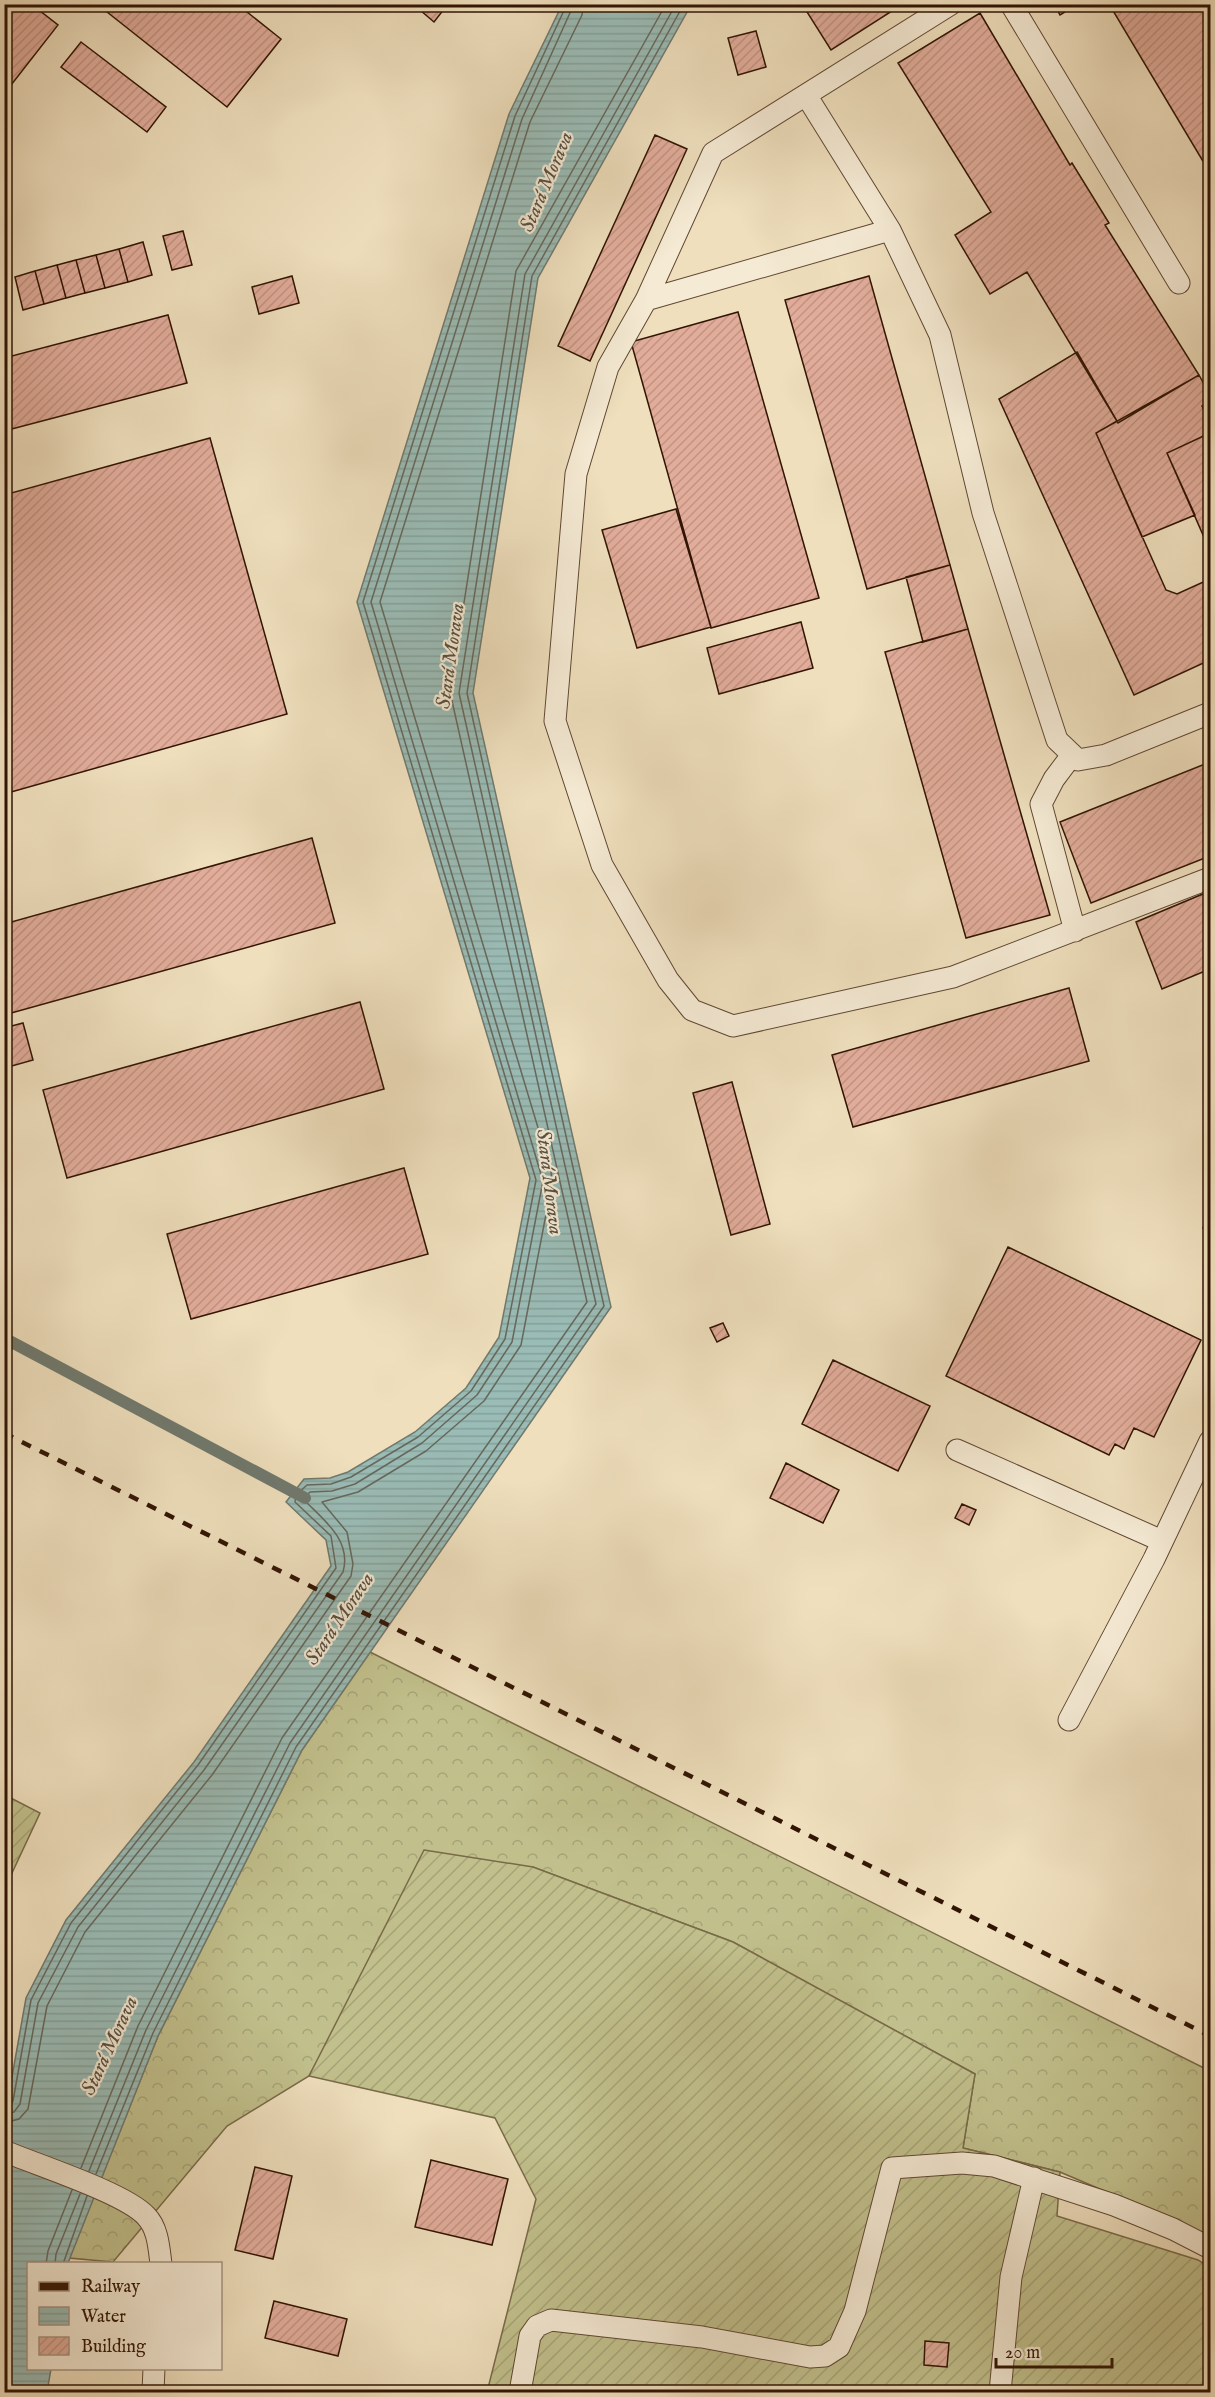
<svg xmlns="http://www.w3.org/2000/svg" width="1215" height="2397" font-family="'IM FELL English',serif">
  <style>
    .forest { fill: url(#forest-crowns); stroke: #796a48; stroke-width: 1.5 }
    .garden { fill: url(#garden-furrows); stroke: #796a48; stroke-width: 1.5 }
    .water { fill: url(#water-rules); stroke: #70796e; stroke-width: 1.5 }
    .lines { fill: none; stroke-linecap: round; stroke-linejoin: round }
    .shore { stroke: #66685c; stroke-width: 1.5 }
    .stream { stroke: #70796e; stroke-width: 12 }
    .building { fill: url(#building-hatch); stroke: #311403; stroke-width: 1.5 }
    .lane-casing { stroke: #604732; stroke-width: 23 }
    .lane { stroke: #f5ead4; stroke-width: 21 }
    .rail { stroke: #311403; stroke-width: 4.5; stroke-dasharray: 10 10; stroke-linecap: butt }
    .labels { text-anchor: middle; dominant-baseline: central; stroke-width: 4.5; stroke-linejoin: round; paint-order: stroke }
    .water-label { font-size: 20px; font-style: italic; fill: #564f42; stroke: #f5ead4 }
  </style>
  <defs>
    <pattern id="forest-crowns" width="20" height="18" patternUnits="userSpaceOnUse" patternTransform="scale(1.5)"><rect width="20" height="18" fill="#c1c08c"/><path d="M2 6a3 3 0 1 1 6 0M12 15a3 3 0 1 1 6 0" fill="none" stroke="#a6a477"/></pattern>
    <pattern id="garden-furrows" width="10" height="10" patternUnits="userSpaceOnUse" patternTransform="scale(1.5)"><rect width="10" height="10" fill="#c1c08c"/><path d="M-1 1l2-2M0 10L10 0M9 11l2-2" fill="none" stroke="#a6a477"/></pattern>
    <pattern id="water-rules" width="6" height="5" patternUnits="userSpaceOnUse" patternTransform="scale(1.5)"><rect width="6" height="5" fill="#9abcb6"/><path d="M0 2.5h6" fill="none" stroke="#85a19b"/></pattern>
    <pattern id="building-hatch" width="6" height="6" patternUnits="userSpaceOnUse" patternTransform="scale(1.5)"><rect width="6" height="6" fill="#e1ac9a"/><path d="M-1 1l2-2M0 6l6-6M5 7l2-2" fill="none" stroke="#c29383"/></pattern>
  </defs>
  <rect width="100%" height="100%" fill="#efdfbd"/>
  <filter id="stains"><feTurbulence type="fractalNoise" baseFrequency=".00333" numOctaves="4"/><feColorMatrix values="0 0 0 0 .2 0 0 0 0 .09 0 0 0 0 .02 0 0 0 .5 -.17"/></filter>
  <radialGradient id="worn" r=".72"><stop offset=".6" stop-color="#630" stop-opacity="0"/><stop offset="1" stop-color="#630" stop-opacity=".3"/></radialGradient>
  <!-- forest -->
  <path class="forest" d="M 370,1652 L 1210,2071 L 1210,2236 L 1060,2172 L 963,2148 L 975,2074 L 733,1942 L 533,1867 L 390,1929 L 309,2076 L 227,2126 L 113,2262 L 69,2258 L 158,2036 L 302,1750 Z"/>
  <!-- garden -->
  <path class="garden" d="M 5,1795 L 40,1813 L 5,1888 Z
    M 424,1850 L 533,1867 L 733,1942 L 975,2074 L 963,2148 L 1060,2172 L 1057,2216 L 1198,2260 L 1210,2268 L 1210,2392 L 487,2392 L 536,2199 L 495,2118 L 309,2076 Z"/>
  <!-- water -->
  <path class="water" d="M 562,5 L 691,5 L 538,278 L 473,693 L 611,1307 L 302,1750 L 158,2036 L 68,2263 L 28,2264 L 28,2368 L 51,2369 L 47,2392 L 5,2392 L 5,2116 L 26,1998 L 66,1920 L 194,1762 L 331,1566 L 326,1540 L 286,1502 L 304,1479 L 330,1478 L 348,1472 L 415,1432 L 466,1388 L 499,1337 L 530,1178 L 357,602 L 509,114 Z"/>
  <g class="lines">
    <!-- shore -->
    <path class="shore" d="M 4,2106 L 10,2105 L 13,2101 L 31,2000 L 71,1923 L 198,1765 L 336,1568 L 331,1536 L 295,1502 L 296,1495 L 307,1485 L 331,1484 L 351,1477 L 418,1437 L 471,1391 L 505,1339 L 536,1180 L 363,602 L 515,116 L 567,4
      M 4,2114 L 14,2112 L 20,2104 L 38,2003 L 78,1927 L 204,1770 L 343,1572 C 352,1541 324,1520 305,1501 L 304,1498 L 310,1492 L 332,1491 L 355,1484 L 422,1443 L 477,1395 L 512,1342 L 543,1181 L 371,602 L 522,119 L 574,4
      M 4,2123 L 19,2119 L 28,2109 L 47,2006 L 85,1932 L 212,1775 L 351,1576 L 353,1564 L 347,1532 L 322,1502 L 358,1492 L 426,1451 L 484,1401 L 521,1345 L 552,1183 L 551,1171 L 380,602 L 530,122 L 582,15 L 583,4
      M 81,2168 L 138,2026 L 282,1738 L 587,1302 L 450,692 L 516,271 L 666,4
      M 89,2171 L 146,2030 L 290,1743 L 596,1304 L 459,693 L 525,274 L 676,4
      M 96,2174 L 153,2033 L 296,1747 L 604,1306 L 467,693 L 532,276 L 684,4
      M 46,2264 L 48,2251 L 72,2190
      M 55,2264 L 56,2254 L 80,2194
      M 63,2264 L 87,2196"/>
    <!-- stream -->
    <path class="stream" d="M 4,1338 L 305,1498"/>
  </g>
  <!-- building -->
  <path class="building" d="M 4,4 L 31,4 L 58,25 L 4,94 Z
    M 97,4 L 237,4 L 281,39 L 227,107 Z
    M 413,4 L 448,4 L 434,22 Z
    M 802,4 L 903,4 L 831,50 Z
    M 1054,4 L 1078,4 L 1060,15 Z
    M 1109,4 L 1210,4 L 1210,173 Z
    M 980,13 L 1070,165 L 1072,163 L 1109,223 L 1105,225 L 1199,375 L 1118,423 L 1027,272 L 990,294 L 955,235 L 991,212 L 898,63 Z
    M 756,31 L 766,67 L 738,75 L 728,38 Z
    M 81,42 L 166,107 L 147,132 L 61,67 Z
    M 655,135 L 687,149 L 590,361 L 558,346 Z
    M 183,231 L 192,265 L 172,270 L 163,236 Z
    M 143,242 L 152,275 L 128,282 L 119,249 Z
    M 119,249 L 128,282 L 105,288 L 96,255 Z
    M 96,255 L 105,288 L 85,293 L 76,260 Z
    M 76,260 L 85,293 L 66,298 L 57,265 Z
    M 57,265 L 66,298 L 44,304 L 35,271 Z
    M 35,271 L 44,304 L 23,310 L 15,277 Z
    M 292,276 L 299,303 L 259,314 L 252,287 Z
    M 869,276 L 950,565 L 867,589 L 785,300 Z
    M 738,312 L 819,598 L 711,628 L 631,342 Z
    M 168,315 L 187,383 L 4,431 L 4,358 Z
    M 1077,352 L 1117,421 L 1096,433 L 1166,590 L 1177,594 L 1210,579 L 1210,660 L 1134,695 L 999,399 Z
    M 1199,375 L 1210,395 L 1210,401 L 1202,406 L 1210,423 L 1210,433 L 1167,453 L 1195,515 L 1142,537 L 1096,433 Z
    M 1210,433 L 1210,543 L 1207,544 L 1167,453 Z
    M 210,438 L 287,714 L 4,794 L 4,495 Z
    M 676,509 L 711,627 L 637,648 L 602,530 Z
    M 950,565 L 968,629 L 923,642 L 906,577 Z
    M 801,622 L 813,668 L 719,694 L 707,648 Z
    M 968,629 L 1050,915 L 966,938 L 885,652 Z
    M 1210,762 L 1210,856 L 1091,903 L 1060,822 Z
    M 312,838 L 335,923 L 4,1015 L 4,924 Z
    M 1210,891 L 1210,969 L 1162,989 L 1136,922 Z
    M 1069,988 L 1089,1061 L 853,1127 L 832,1055 Z
    M 360,1002 L 384,1089 L 67,1178 L 43,1090 Z
    M 23,1023 L 33,1060 L 8,1067 L 11,1079 L 4,1081 L 4,1028 Z
    M 732,1082 L 770,1224 L 731,1235 L 693,1093 Z
    M 404,1168 L 428,1254 L 191,1319 L 167,1234 Z
    M 1210,1213 L 1210,1232 L 1203,1228 Z
    M 1008,1247 L 1201,1340 L 1154,1437 L 1134,1428 L 1124,1449 L 1115,1444 L 1109,1455 L 946,1376 Z
    M 723,1323 L 729,1336 L 717,1342 L 710,1328 Z
    M 833,1360 L 930,1406 L 898,1471 L 802,1424 Z
    M 786,1463 L 839,1490 L 823,1523 L 770,1498 Z
    M 962,1504 L 976,1510 L 969,1525 L 955,1518 Z
    M 431,2160 L 508,2179 L 492,2245 L 415,2227 Z
    M 255,2167 L 292,2176 L 273,2259 L 235,2250 Z
    M 274,2301 L 347,2319 L 338,2356 L 265,2338 Z
    M 925,2341 L 949,2343 L 947,2367 L 924,2365 Z"/>
  <g class="lines">
    <defs>
      <path id="lane" d="M 1011,4 L 1179,283
        M 806,95 L 890,230 L 646,300 L 713,153 L 951,4
        M 890,230 L 940,335 L 983,513 L 1057,740 L 1078,760 L 1106,755 L 1210,713
        M 646,300 L 608,367 L 576,474 L 555,721 L 602,865 L 668,980 L 692,1010 L 733,1026 L 953,977 L 1210,878
        M 1072,755 L 1054,779 L 1041,804 L 1075,931
        M 957,1450 L 1162,1541
        M 1069,1720 L 1154,1559 L 1210,1441
        M 4,2151 C 37,2165 125,2193 146,2216 C 158,2228 159,2248 161,2264
        M 153,2392 L 154,2368
        M 520,2392 L 530,2336 L 537,2326 L 551,2320 L 702,2337 L 810,2357 L 825,2356 L 839,2347 L 855,2311 L 892,2168 L 962,2163 L 994,2166 L 1114,2205 L 1173,2229 L 1210,2248
        M 1000,2392 L 1011,2277 L 1034,2178"/>
    </defs>
    <!-- lane casing -->
    <use href="#lane" class="lane-casing"/>
    <!-- lane -->
    <use href="#lane" class="lane"/>
    <!-- rail -->
    <path class="rail" d="M 4,1433 L 1210,2036"/>
  </g>
  <g class="labels">
    <!-- water labels -->
    <g class="water-label">
      <text transform="translate(547 182) rotate(-67)">Stará Morava</text>
      <text transform="translate(451 656) rotate(-82)">Stará Morava</text>
      <text transform="translate(549 1182) rotate(83)">Stará Morava</text>
      <text transform="translate(340 1619) rotate(-56)">Stará Morava</text>
      <text transform="translate(110 2046) rotate(-65)">Stará Morava</text>
    </g>
  </g>
  <!-- margin -->
  <rect width="1215" height="2397" fill="none" stroke="#efdfbd" stroke-width="24"/>
  <rect x="6" y="6" width="1203" height="2385" fill="none" stroke="#311403" stroke-width="3"/>
  <rect x="12" y="12" width="1191" height="2373" fill="none" stroke="#311403" stroke-width="1.5"/>
  <!-- legend -->
  <rect x="27" y="2262" width="195" height="108" fill="#f5ead4" stroke="#a79480" stroke-width="1.5"/>
  <rect x="39" y="2282" width="30" height="9" fill="#311403" stroke="#a79480" stroke-width="1.5"/>
  <text x="81" y="2292" font-size="18" fill="#311403">Railway</text>
  <rect x="39" y="2307" width="30" height="18" fill="url(#water-rules)" stroke="#a79480" stroke-width="1.5"/>
  <text x="81" y="2322" font-size="18" fill="#311403">Water</text>
  <rect x="39" y="2337" width="30" height="18" fill="url(#building-hatch)" stroke="#a79480" stroke-width="1.5"/>
  <text x="81" y="2352" font-size="18" fill="#311403">Building</text>
  <!-- scale -->
  <path d="M996 2358v9h116v-9" fill="none" stroke="#311403" stroke-width="3"/>
  <text x="1005" y="2358" font-size="18" fill="#311403" stroke="#f5ead4" stroke-width="4.5" paint-order="stroke">20 m</text>
  <rect width="100%" height="100%" filter="url(#stains)"/>
  <rect width="100%" height="100%" fill="url(#worn)"/>
</svg>
